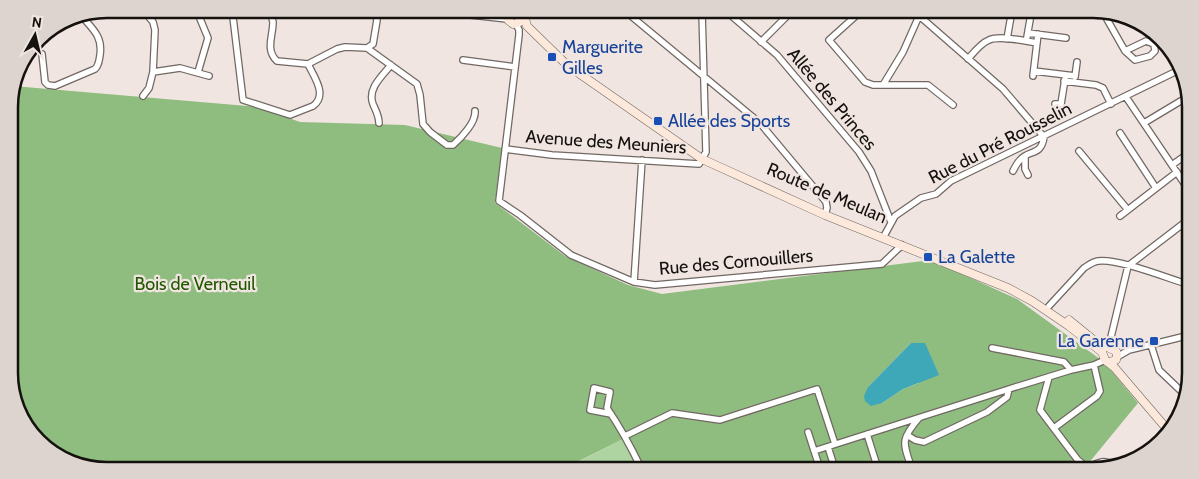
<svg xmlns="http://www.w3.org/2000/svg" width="1199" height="479" font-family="Cabin,sans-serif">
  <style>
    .green { fill: #aed4a1 }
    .forest { fill: #8fbc7f; fill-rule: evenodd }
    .water { fill: #3ea8b8 }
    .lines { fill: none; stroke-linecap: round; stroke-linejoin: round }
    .street-casing { stroke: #716863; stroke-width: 8 }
    .secondary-casing { stroke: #716863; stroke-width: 9 }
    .street { stroke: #fff; stroke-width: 5.5 }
    .secondary { stroke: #fde9db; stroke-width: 8 }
    .transit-dot { fill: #1a4fb4; stroke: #f0e5e0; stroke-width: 2 }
    .labels { text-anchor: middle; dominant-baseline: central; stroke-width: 4.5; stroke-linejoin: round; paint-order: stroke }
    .transit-label { font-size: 18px; fill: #164399; stroke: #f0e5e0; text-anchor: start }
    .street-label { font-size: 18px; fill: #14110f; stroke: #f0e5e0 }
    .park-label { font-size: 18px; fill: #205800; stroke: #f0e5e0 }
    .rim { fill: none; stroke: #14110f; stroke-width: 2.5 }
  </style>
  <rect width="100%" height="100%" fill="#f0e5e0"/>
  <!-- green -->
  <path class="green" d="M 623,439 L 638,468 L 574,467 L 572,465 Z"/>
  <!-- forest -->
  <path class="forest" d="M 13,86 L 258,107 L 300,122 L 405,125 L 502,148 L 495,203 L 565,256 L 628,285 L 662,294 L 931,260 L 1017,299 L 1104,362 L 1138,403 L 1083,470 L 638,468 L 623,439 L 573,464 L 574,467 L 75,465 L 33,437 L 11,391 L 9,100 ZM 911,343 L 919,383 L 903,389 L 882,403 L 868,387 Z"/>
  <!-- water -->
  <path class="water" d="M 911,343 L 925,343 L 939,375 L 903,389 L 882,403 L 871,406 L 865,401 L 864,396 L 868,387 Z"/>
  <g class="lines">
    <defs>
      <path id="street" d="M 142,9 L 153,22 L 155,30 L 153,72 L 149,88 L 143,96
        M 196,9 L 208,38 L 198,72
        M 232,9 L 243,100 L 290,115 L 313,106 C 328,95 314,77 308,64
        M 269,10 C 270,13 272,17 273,22 C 273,36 265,50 277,61 L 308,64 L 337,49 L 345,47 L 367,48 L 373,44 L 377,20 L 374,10
        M 425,10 L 507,19
        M 625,11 L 760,123 L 826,202 L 827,208 L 825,215
        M 727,12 L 777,55 L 859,152 L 871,171 L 891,222
        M 859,13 L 829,40 L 865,82 L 873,85 L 883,85 L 903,52 L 919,16 L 923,13
        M 916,13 L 1003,89 L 1044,137 C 1041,157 1029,149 1020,160 C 1017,163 1015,167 1013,171
        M 969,13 L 976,15
        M 1104,14 L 1125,51 L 1135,60 L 1150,56 L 1155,51 L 1154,44 L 1146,41 L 1125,51
        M 516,24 L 519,30 L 519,35 L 499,201 L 520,215 L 571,255 L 634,282 L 655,285 L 882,264 L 902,245
        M 1028,33 L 1066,38
        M 1027,37 L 1031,14
        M 1007,39 L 1011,16
        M 761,42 L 791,12
        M 367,48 L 417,84 L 420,95 L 423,124 L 430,132 L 447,145 L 453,145 C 462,137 476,122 475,111
        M 42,54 L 45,82 L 48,85 L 55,86 L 95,69 C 99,65 99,61 100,55 C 103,35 91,28 80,14
        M 968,59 C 974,52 981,43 989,40 C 1000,35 1025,41 1037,43
        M 463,60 L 515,67
        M 1034,71 L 1075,76
        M 153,72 L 180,68 L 209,76
        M 1033,76 L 1038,34
        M 1075,77 L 1077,62
        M 1064,81 L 1096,85 L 1103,88 L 1111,104
        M 883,85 L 928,85 L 953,105
        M 1126,97 L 1188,189
        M 1055,104 L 1061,104 L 1065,79
        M 379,123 C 379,116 376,111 373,104 C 367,89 382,76 391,65
        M 1144,123 L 1189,96
        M 1120,133 L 1156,188
        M 505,149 L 552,155 L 699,164 L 706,152 L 702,12
        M 1079,151 L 1128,210
        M 1025,157 L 1025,169 L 1028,175
        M 1172,165 L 1189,153
        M 1120,216 L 1177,172
        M 883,238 L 895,216 L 921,198 L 936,194 L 951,181 L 1179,70
        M 634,282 L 642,160
        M 1049,306 L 1084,268 C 1089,265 1092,262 1098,261 C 1117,258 1167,278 1187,284
        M 1110,341 L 1128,266 L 1188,220
        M 1151,345 L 1159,370 L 1181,391 L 1185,389
        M 992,348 L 1064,362 L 1071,370
        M 1117,357 L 1129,350 L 1186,336
        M 1049,377 L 1040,410 L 1077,459 C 1088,470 1089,465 1102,462 C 1106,461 1110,463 1114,464
        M 611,414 L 590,410 L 594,388 L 610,392 L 607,408 C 620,427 631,447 641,468
        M 1054,428 L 1097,396 L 1100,391 L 1094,365
        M 808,432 L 820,469
        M 867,434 L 878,469
        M 907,435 L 915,440 L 924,442 L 987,412 L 1007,397 L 1009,389
        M 625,436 L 672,413 L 720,420 L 817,389 L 835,444
        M 828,447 L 835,469
        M 814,451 L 1009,389 L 1071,370 L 1094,365 L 1105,360
        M 912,469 C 903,443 900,440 919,418"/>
      <path id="secondary" d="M 504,11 L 508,20 L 513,24 L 520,22 L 524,15
        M 523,11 L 527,26 L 567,65 L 702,159 L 825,215 L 1008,288 L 1032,301 L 1069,326 L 1102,352 L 1105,360 L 1114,367 L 1167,429
        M 1069,320 L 1096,342 L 1116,351 L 1117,355 L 1116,360 L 1109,362"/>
    </defs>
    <!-- street casing -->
    <use href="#street" class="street-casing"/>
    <!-- secondary casing -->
    <use href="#secondary" class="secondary-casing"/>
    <!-- street -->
    <use href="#street" class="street"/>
    <!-- secondary -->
    <use href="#secondary" class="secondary"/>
  </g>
  <!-- markers -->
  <g class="transit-dot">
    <rect x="547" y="52" width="10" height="10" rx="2.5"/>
    <rect x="653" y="116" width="10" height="10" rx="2.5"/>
    <rect x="923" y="252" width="10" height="10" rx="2.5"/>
    <rect x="1149" y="336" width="10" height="10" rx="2.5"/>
  </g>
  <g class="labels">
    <!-- transit labels -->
    <g class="transit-label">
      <text x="562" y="47">Marguerite<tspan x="562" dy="21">Gilles</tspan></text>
      <text x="668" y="121">Allée des Sports</text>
      <text x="938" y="257">La Galette</text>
      <text x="1144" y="341" text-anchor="end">La Garenne</text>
    </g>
    <!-- street labels -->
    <g class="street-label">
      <text transform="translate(832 99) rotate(50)">Allée des Princes</text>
      <text transform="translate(606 142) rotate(4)">Avenue des Meuniers</text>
      <text transform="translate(1000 143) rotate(-27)">Rue du Pré Rousselin</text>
      <text transform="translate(827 193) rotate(23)">Route de Meulan</text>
      <text transform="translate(736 262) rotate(-5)">Rue des Cornouillers</text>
    </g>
    <!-- park labels -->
    <g class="park-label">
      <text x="195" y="284">Bois de Verneuil</text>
    </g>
  </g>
  <!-- crop -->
  <path d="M0 0H1199V479H0ZM107 18H1093A89 89 0 0 1 1182 107V373A89 89 0 0 1 1093 462H107A89 89 0 0 1 18 373V107A89 89 0 0 1 107 18Z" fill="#ded4cf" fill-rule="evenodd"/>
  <path class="rim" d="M107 18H1093A89 89 0 0 1 1182 107V373A89 89 0 0 1 1093 462H107A89 89 0 0 1 18 373V107A89 89 0 0 1 107 18Z"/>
  <!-- north arrow -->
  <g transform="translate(35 35) rotate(8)" stroke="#f0e5e0" stroke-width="4" paint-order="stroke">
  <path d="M0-4L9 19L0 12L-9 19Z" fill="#14110f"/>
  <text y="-8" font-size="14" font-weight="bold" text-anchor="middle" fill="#14110f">N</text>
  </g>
</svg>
